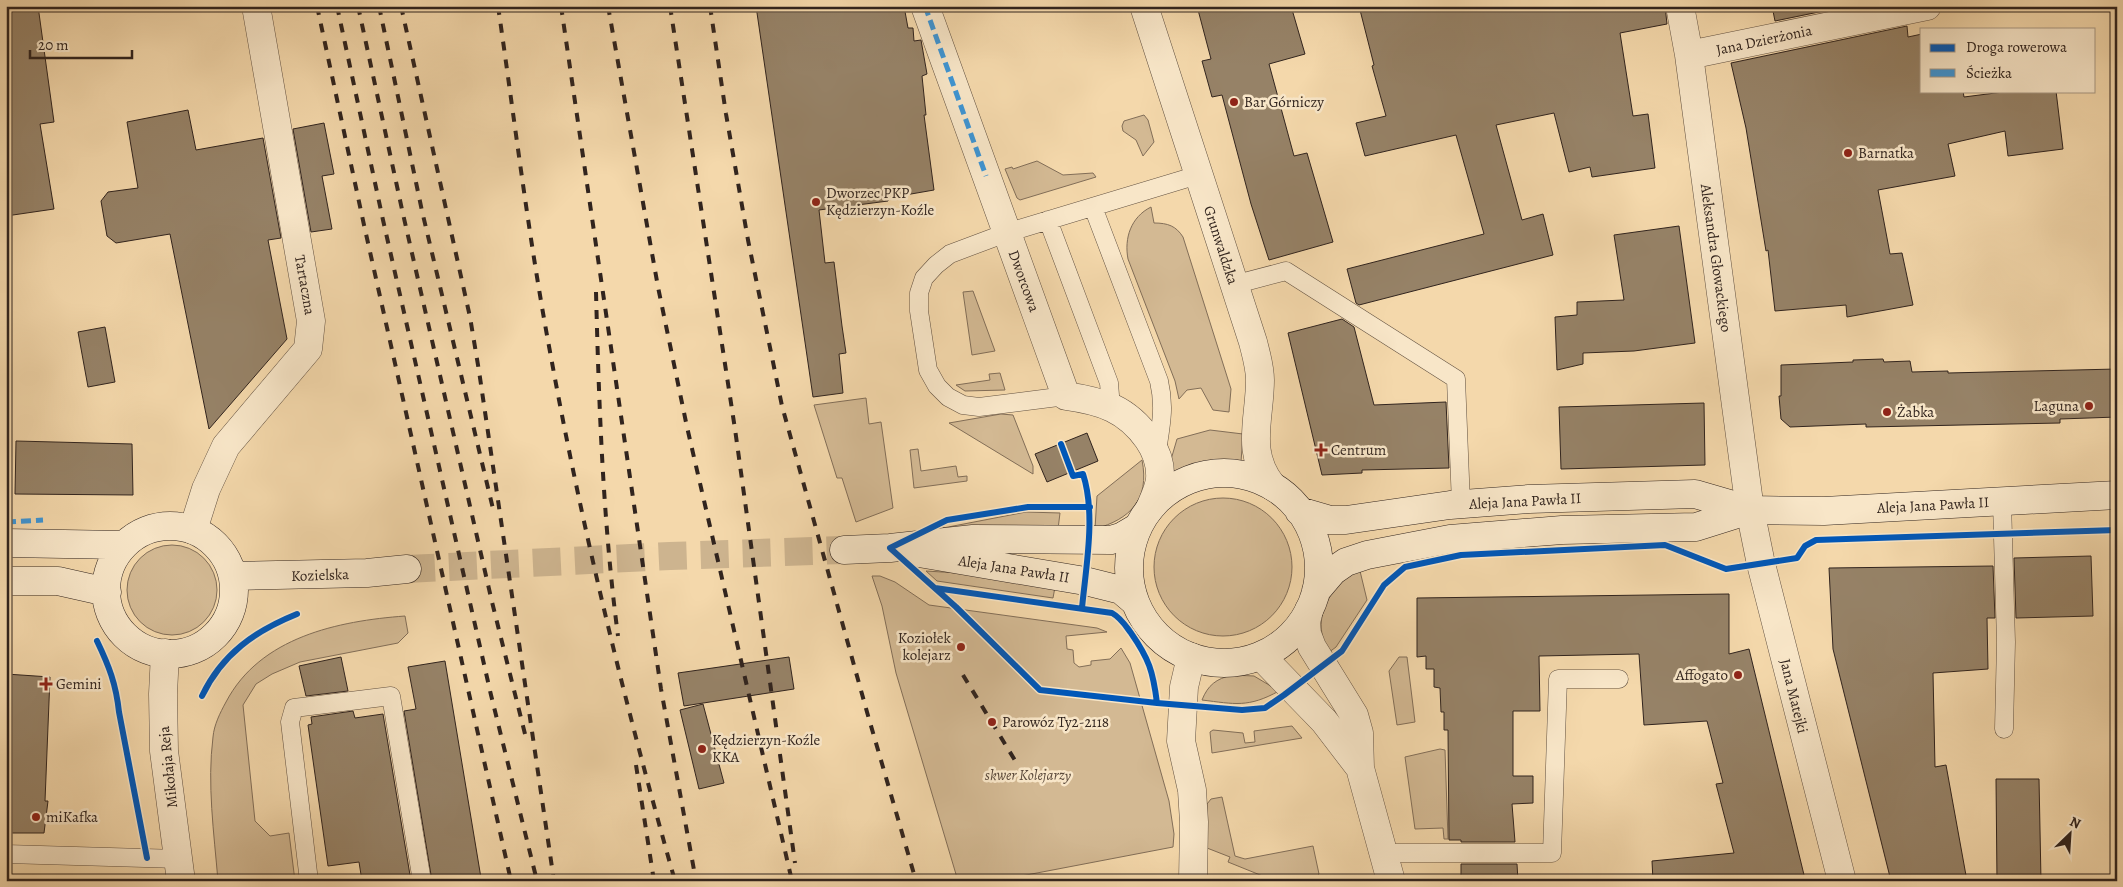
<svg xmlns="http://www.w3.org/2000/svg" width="2123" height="887" font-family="Alegreya,serif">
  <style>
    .green { fill: #d3b993; stroke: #826e58 }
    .building { fill: #968267; stroke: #31241e }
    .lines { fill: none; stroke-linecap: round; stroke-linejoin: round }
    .secondary-tunnel { stroke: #cdb48f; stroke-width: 28; stroke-dasharray: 28 14; stroke-linecap: butt }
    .lane-casing { stroke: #625141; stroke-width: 19 }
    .street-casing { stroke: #625141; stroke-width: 29 }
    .secondary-casing { stroke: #31241e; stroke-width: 29 }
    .lane { stroke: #f8e6c8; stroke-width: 18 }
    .street { stroke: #f8e6c8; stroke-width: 28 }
    .secondary { stroke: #f8e6c8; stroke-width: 28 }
    .rail { stroke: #31241e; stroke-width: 4; stroke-dasharray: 9 9; stroke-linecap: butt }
    .quiet { stroke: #3d95d5; stroke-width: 5; stroke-dasharray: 10 5; stroke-linecap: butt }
    .cycleway-casing { stroke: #f8e6c8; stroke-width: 9 }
    .cycleway { stroke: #0057b8; stroke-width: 6 }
    .poi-dot { fill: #8f2418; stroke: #f8e6c8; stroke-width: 2 }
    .labels { text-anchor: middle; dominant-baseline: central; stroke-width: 5; stroke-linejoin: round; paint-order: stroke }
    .street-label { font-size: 15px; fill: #31241e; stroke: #f8e6c8 }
    .poi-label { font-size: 15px; fill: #31241e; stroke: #f8e6c8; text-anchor: start }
    .park-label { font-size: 15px; font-style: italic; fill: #5a493b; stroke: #f8e6c8 }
  </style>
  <rect width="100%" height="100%" fill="#f4d8ab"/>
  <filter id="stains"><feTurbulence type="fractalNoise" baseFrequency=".004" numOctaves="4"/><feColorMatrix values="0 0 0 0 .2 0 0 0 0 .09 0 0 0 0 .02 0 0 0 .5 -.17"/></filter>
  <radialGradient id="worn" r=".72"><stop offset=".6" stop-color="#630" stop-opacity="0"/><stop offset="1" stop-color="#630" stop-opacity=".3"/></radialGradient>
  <!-- green -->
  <path class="green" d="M 1144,115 L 1148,120 L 1154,142 L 1143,156 L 1136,140 L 1123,131 L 1122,126 L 1124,121 Z
    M 1037,161 L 1063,175 L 1093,173 L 1096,177 L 1020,200 L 1017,198 L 1005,169 L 1012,167 L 1013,169 Z
    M 1151,207 L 1154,223 C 1168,223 1176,226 1183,237 L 1231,389 L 1229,412 L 1213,410 L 1201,388 L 1187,390 L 1179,399 L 1175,381 L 1128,259 C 1124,238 1131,217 1151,207 Z
    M 973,291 L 995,351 L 972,355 L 963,292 Z
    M 1000,373 L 1005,390 L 965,391 L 956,385 L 990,380 L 989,374 Z
    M 866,398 L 869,424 L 881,422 L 893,508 L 856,522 L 842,478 L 837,478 L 814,405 Z
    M 1001,414 L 1013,415 L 1033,466 L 1033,474 L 949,423 Z
    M 1210,430 L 1243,434 L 1241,462 C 1215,459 1195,463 1171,473 L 1170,463 L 1177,439 Z
    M 918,449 L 921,471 L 956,466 L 958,477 L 967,476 L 967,481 L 914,488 L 910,450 Z
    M 1142,460 C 1150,500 1130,519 1095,529 L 1097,496 Z
    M1154 567a69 69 0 1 1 138 0a69 69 0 1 1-138 0Z
    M 1026,512 L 1060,513 L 1058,529 L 943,528 Z
    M127 590a45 45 0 1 1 90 0a45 45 0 1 1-90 0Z
    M 926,571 L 958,573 L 1055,587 L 1053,598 L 937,581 Z
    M 1360,571 L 1367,600 L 1336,647 L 1328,653 C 1326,647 1323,640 1322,634 C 1317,608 1336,580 1360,571 Z
    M 872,576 L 880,576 L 895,582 L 929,605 L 1097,628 L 1107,632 L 1066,636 L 1067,649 L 1073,650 L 1074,663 L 1079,667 L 1091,665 L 1091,661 L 1110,659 L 1121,648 L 1130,663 L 1169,801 L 1174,834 L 1173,847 L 995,881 L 958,881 L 896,673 L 882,606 Z
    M 405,616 L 408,633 L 398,643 L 300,662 L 272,674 L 256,684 L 243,705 L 255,821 L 270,836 L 289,833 L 295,881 L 218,881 C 214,833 207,784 213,737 C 214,725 220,713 226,702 C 260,637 338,621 405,616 Z
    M 1399,657 L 1407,657 L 1415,722 L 1397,725 L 1389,671 Z
    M 1232,675 L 1254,676 L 1279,691 C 1248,708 1235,704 1202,700 C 1208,685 1216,679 1232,675 Z
    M 1292,726 L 1302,738 L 1212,753 L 1210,732 L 1213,730 L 1243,733 L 1245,743 L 1255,742 L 1254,731 Z
    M 1440,749 L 1445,750 L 1448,839 L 1444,839 L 1443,828 L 1415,829 L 1405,757 Z
    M 1222,797 L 1235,856 L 1245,859 L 1313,846 L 1319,874 L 1313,881 L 1275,881 L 1228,862 L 1230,857 L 1207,848 L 1207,804 L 1211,799 Z
    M 6,875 L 115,881 L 6,881 Z"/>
  <!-- building -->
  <path class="building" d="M 6,6 L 38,6 L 54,122 L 40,124 L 54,209 L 6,216 Z
    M 756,6 L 904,6 L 908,28 L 913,28 L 914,41 L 921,40 L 927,74 L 922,76 L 926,115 L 924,115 L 934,190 L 888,198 L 888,201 L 819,210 L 825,263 L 834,262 L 842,326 L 846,353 L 839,354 L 843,393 L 813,397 Z
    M 1197,6 L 1291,6 L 1305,54 L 1269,64 L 1294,156 L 1307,153 L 1333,242 L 1269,260 L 1251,204 L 1222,95 L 1212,97 L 1202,61 L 1211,59 Z
    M 1359,6 L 1665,6 L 1667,24 L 1620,33 L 1633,116 L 1648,114 L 1655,168 L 1592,177 L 1590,167 L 1569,172 L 1554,113 L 1496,125 L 1522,220 L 1543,214 L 1553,255 L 1359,305 L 1356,303 L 1347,269 L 1484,234 L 1456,135 L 1365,156 L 1356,123 L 1386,116 L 1372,66 L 1374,65 Z
    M 1772,6 L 1848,6 L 1775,21 Z
    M 1907,26 L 1908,37 L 1922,34 L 1922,91 L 1963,91 L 1964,97 L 2011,91 L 2056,91 L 2063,149 L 2008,156 L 2005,131 L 1948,144 L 1955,176 L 1878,190 L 1890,254 L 1902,253 L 1913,305 L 1847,317 L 1846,305 L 1775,311 L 1768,250 L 1766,251 L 1746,128 L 1731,63 Z
    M 188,110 L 196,150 L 263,138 L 281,238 L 268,240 L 287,339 L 209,429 L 170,234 L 116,243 L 107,236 L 101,201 L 108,192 L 138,188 L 127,122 Z
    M 324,123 L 334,174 L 322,176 L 332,229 L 311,232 L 293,129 Z
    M 1679,226 L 1695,343 L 1634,351 L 1583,353 L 1583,364 L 1557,370 L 1555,317 L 1577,315 L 1577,302 L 1624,300 L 1614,235 Z
    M 1342,319 L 1354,327 L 1374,405 L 1446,402 L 1449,468 L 1362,470 L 1362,473 L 1322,475 L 1288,333 Z
    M 105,327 L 115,382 L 88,387 L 78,332 Z
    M 1883,359 L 1884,362 L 1910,361 L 1912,372 L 1948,371 L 1948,373 L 2117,369 L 2117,417 L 2060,419 L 2060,423 L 1866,427 L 1866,424 L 1790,427 L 1781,419 L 1779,396 L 1781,396 L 1781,365 L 1853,362 L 1853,360 Z
    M 1704,403 L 1705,465 L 1561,469 L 1559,407 Z
    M 1087,433 L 1098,461 L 1047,482 L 1035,454 Z
    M 16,441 L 132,444 L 133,495 L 15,494 Z
    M 2091,556 L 2093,616 L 2016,618 L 2014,558 Z
    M 1993,566 L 1995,618 L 1987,618 L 1988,669 L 1933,673 L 1935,767 L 1946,765 L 1967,881 L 1891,881 L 1833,649 L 1829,568 Z
    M 1729,594 L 1729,654 L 1749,649 L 1805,879 L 1653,881 L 1652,861 L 1734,853 L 1716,784 L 1723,783 L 1707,721 L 1644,725 L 1639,654 L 1539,656 L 1540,711 L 1513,711 L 1513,776 L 1533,776 L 1533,803 L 1512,804 L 1515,842 L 1461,842 L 1461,840 L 1449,840 L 1448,730 L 1444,730 L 1444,712 L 1441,712 L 1440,688 L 1434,687 L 1434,669 L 1426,669 L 1426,656 L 1417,657 L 1417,598 Z
    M 341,657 L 348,691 L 306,696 L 299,666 Z
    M 789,657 L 794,689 L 684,706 L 678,673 Z
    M 445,661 L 481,878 L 461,881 L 432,881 L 404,711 L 416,709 L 408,667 Z
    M 6,674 L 50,677 L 45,801 L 48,801 L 44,833 L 6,833 Z
    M 703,704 L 724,783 L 699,789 L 680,710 Z
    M 353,711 L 355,718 L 383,714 L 411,881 L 362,881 L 359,862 L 328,866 L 308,725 L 312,724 L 311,717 Z
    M 1996,779 L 2039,779 L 2041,881 L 1997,881 Z
    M 1461,864 L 1517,864 L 1518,881 L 1461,881 Z"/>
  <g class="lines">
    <!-- secondary-tunnel -->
    <path class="secondary-tunnel" d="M 407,569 L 670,556 L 844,550"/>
    <defs>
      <path id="lane" d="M 1093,207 L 1159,381 C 1165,407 1161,425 1157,451
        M 1048,220 L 1109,383 L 1111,408
        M 1233,285 L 1286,271 L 1456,379 L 1461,504
        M 1066,396 L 979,407 L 963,405 L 948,397 L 937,386 L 928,370 L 919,311 L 919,293 L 924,278 L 936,265 L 950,254 L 1006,233 L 1198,175
        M 2002,502 L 2006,642 L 2004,729
        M 1385,853 L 1552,853 L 1558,679 L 1619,679
        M 6,854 L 179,859
        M 309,881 L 290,722 L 294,708 L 391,696 L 422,881"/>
      <path id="street" d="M 925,6 L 1066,396 C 1102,401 1127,409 1148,439 C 1157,452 1161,464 1160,479 C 1159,489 1154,499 1150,508
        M 1144,6 L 1253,342 C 1256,354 1260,367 1260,380 C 1260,419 1245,452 1272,486
        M 1680,6 L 1689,55 L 1750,510 L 1761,564 L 1842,881
        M 1689,55 L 1927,6
        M 193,530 L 206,489 L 226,446 L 308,349 L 311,321 L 256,6
        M 1309,610 L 1306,622 L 1307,634 L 1312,647 L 1354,715 L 1359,733 L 1360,768 L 1391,881
        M 165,653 L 163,694 L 164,751 L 181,881
        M 1261,656 L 1324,721 L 1360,768
        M 1191,657 L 1184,687 L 1181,741 L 1192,790 L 1194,822 L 1193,881"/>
      <path id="secondary" d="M1129 568a95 95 0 1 1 190 0a95 95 0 1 1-190 0Z
        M 1299,511 L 1330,520 L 1346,520 L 1450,505 L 1529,499 L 1695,494 L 1750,510 L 1824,511 L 2117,495
        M106 590a64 64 0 1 1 128 0a64 64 0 1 1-128 0Z
        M 6,543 L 122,545
        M 844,550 L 890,548 L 973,539 L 1111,540 L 1121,537 L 1138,527
        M 919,553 L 1085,581 L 1121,590 L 1134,601
        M 233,576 L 367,573 L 407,569
        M 6,581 L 58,581 L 107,592
        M 1316,591 L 1333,571 L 1346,562 L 1367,555 L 1450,539 L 1562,530 L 1696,527 L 1750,510"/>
    </defs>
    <!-- lane casing -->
    <use href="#lane" class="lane-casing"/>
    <!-- street casing -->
    <use href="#street" class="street-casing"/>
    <!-- secondary casing -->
    <use href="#secondary" class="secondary-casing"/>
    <!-- lane -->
    <use href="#lane" class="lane"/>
    <!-- street -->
    <use href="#street" class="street"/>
    <!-- secondary -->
    <use href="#secondary" class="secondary"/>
    <!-- rail -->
    <path class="rail" d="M 317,6 L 364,225 L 511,881
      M 337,6 L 383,220 L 491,695 L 537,881
      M 358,6 L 403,214 L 492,602 L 526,738
      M 379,6 L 422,211 L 494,513
      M 401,6 L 470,317 L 479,371 L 554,881
      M 498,6 C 515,123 529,241 551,357 C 583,533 626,708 675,881
      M 561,6 L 661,689 L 696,881
      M 608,6 L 658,287 L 687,427 L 792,881
      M 670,6 L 735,429 L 795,863
      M 710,6 L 726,114 L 748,240 L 782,406 L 867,712 L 916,881
      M 596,292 C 599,407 603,522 618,636
      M 963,675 L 1019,767
      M 636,765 L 654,881
      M 464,880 L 464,881"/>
    <!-- quiet -->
    <path class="quiet" d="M 925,6 L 986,176
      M 6,522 L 43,520"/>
    <defs>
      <path id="cycleway" d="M 1061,444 L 1073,476 L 1083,474 C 1096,514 1086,566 1082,608
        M 1090,507 L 1028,507 L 947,520 L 890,548 L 956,607 L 1040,690 L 1157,703
        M 935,588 L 1112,613 C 1121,618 1125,625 1131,633 C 1149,659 1153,671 1157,703 L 1242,710 L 1265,708 L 1284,695 L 1342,651 L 1384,585 L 1405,567 L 1461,555 L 1665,545 L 1726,569 L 1797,558 L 1805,546 L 1816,540 L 2117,530
        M 97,641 C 109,666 116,684 119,712 L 147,858
        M 202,696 C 222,654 255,631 297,614"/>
    </defs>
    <!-- cycleway casing -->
    <use href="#cycleway" class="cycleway-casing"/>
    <!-- cycleway -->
    <use href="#cycleway" class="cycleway"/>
  </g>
  <!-- markers -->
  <g class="poi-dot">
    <circle cx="1234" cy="102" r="5"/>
    <circle cx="1848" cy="153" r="5"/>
    <circle cx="816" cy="202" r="5"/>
    <circle cx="2089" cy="406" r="5"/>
    <circle cx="1887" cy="412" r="5"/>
    <path d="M1318.5 442.5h5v5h5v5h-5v5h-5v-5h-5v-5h5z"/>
    <circle cx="961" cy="647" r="5"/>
    <circle cx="1738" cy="675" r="5"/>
    <path d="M43.5 676.5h5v5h5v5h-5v5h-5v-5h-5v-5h5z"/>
    <circle cx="992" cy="722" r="5"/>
    <circle cx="702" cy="749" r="5"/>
    <circle cx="36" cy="817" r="5"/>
  </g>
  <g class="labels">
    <!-- street labels -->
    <g class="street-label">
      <text transform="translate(1764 40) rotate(-12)">Jana Dzierżonia</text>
      <text transform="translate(1221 245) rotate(72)">Grunwaldzka</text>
      <text transform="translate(1716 258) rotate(82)">Aleksandra Głowackiego</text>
      <text transform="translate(1024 281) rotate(70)">Dworcowa</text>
      <text transform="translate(305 285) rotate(80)">Tartaczna</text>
      <text transform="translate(1525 501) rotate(-3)">Aleja Jana Pawła II</text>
      <text transform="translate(1933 505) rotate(-3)">Aleja Jana Pawła II</text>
      <text transform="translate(1014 569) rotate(9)">Aleja Jana Pawła II</text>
      <text transform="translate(320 575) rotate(-2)">Kozielska</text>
      <text transform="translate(1794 696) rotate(76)">Jana Matejki</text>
      <text transform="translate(168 767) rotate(-96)">Mikołaja Reja</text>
    </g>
    <!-- poi labels -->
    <g class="poi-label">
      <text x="1244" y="102">Bar Górniczy</text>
      <text x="1858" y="153">Barnatka</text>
      <text x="826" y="193">Dworzec PKP<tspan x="826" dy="17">Kędzierzyn-Koźle</tspan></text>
      <text x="2079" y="406" text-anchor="end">Laguna</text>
      <text x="1897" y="412">Żabka</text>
      <text x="1331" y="450">Centrum</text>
      <text x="951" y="638" text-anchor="end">Koziołek<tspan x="951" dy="17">kolejarz</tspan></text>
      <text x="1728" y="675" text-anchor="end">Affogato</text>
      <text x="56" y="684">Gemini</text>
      <text x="1002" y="722">Parowóz Ty2-2118</text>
      <text x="712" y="740">Kędzierzyn-Koźle<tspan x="712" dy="17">KKA</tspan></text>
      <text x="46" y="817">miKafka</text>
    </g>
    <!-- park labels -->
    <g class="park-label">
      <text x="1028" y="775">skwer Kolejarzy</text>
    </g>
  </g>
  <!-- margin -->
  <rect width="2123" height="887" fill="none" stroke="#f4d8ab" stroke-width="25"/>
  <rect x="8" y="8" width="2108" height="872" fill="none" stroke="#31241e" stroke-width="2.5"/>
  <rect x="12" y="12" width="2098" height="862" fill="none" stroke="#31241e"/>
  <!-- legend -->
  <rect x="1920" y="28" width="175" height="65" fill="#f8e6c8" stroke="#a89884"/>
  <rect x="1930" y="44" width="25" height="8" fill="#0057b8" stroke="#a89884"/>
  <text x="1966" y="52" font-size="15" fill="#31241e">Droga rowerowa</text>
  <rect x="1930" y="69" width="25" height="8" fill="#3d95d5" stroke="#a89884"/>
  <text x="1966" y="78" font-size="15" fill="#31241e">Ścieżka</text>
  <!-- north arrow -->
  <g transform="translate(2070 834) rotate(25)" stroke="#f8e6c8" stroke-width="4" paint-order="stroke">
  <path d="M0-4L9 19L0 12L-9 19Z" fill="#31241e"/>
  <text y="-8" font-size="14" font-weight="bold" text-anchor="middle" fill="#31241e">N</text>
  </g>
  <!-- scale -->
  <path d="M30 50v8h102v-8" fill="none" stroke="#31241e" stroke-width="2.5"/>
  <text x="38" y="50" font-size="15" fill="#31241e" stroke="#f8e6c8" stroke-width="4" paint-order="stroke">20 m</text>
  <rect width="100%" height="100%" filter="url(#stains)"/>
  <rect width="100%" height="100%" fill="url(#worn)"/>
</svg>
